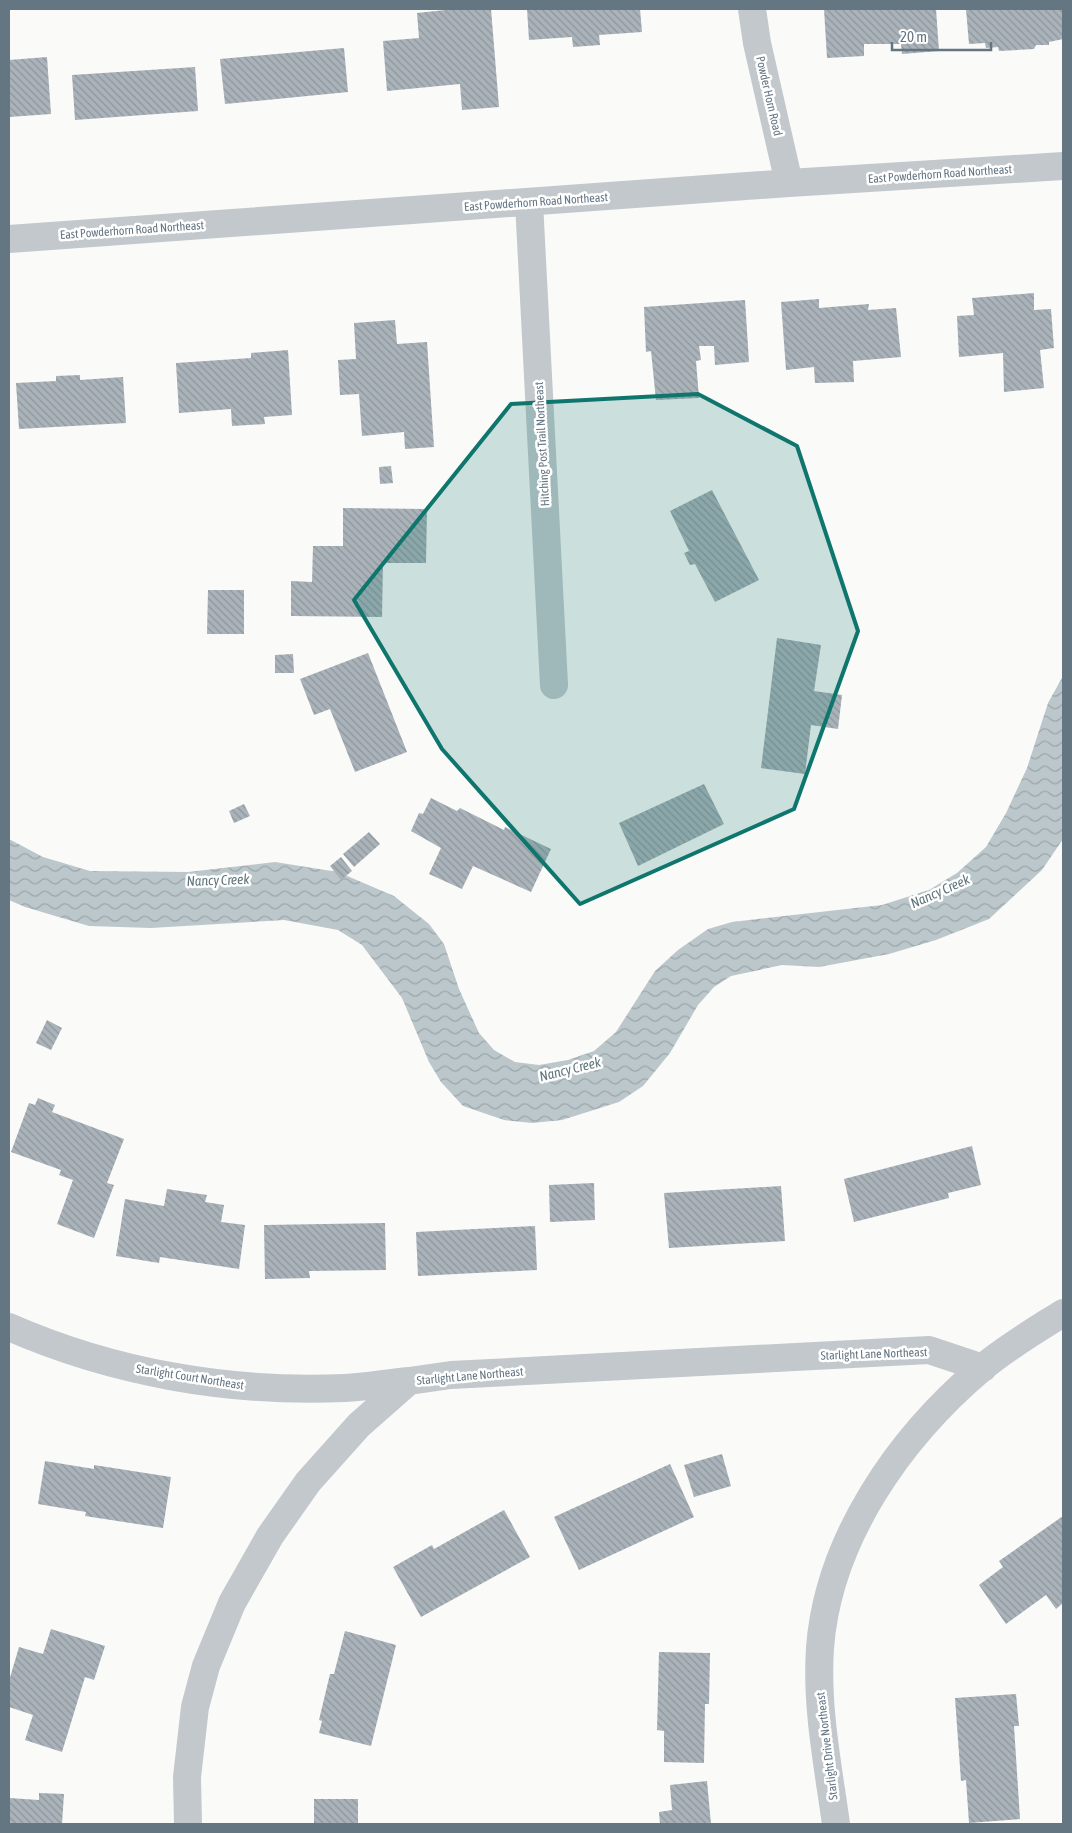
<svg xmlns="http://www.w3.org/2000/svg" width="1072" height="1833" font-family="'Asap Condensed',sans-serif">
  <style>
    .water { fill: url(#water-waves) }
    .building { fill: url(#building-back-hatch) }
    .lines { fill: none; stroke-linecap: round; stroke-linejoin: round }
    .minor { stroke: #c3c8cc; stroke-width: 28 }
    .marked { fill: #0f766e; fill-opacity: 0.2; stroke: #0f766e; stroke-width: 4; stroke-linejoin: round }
    .labels { text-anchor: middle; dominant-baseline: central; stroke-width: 5; stroke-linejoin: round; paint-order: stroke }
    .street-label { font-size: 12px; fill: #657683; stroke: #fff }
    .water-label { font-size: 14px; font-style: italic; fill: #60757c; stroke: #fff }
  </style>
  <defs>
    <pattern id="water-waves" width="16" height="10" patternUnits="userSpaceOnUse" patternTransform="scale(1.25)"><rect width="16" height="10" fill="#bbc7cb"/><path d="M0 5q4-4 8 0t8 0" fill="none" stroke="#9ca6aa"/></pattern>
    <pattern id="building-back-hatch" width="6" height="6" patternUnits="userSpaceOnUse" patternTransform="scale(1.25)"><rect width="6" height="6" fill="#aab3b9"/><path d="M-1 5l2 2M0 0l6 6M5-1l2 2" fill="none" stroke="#8e969c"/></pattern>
  </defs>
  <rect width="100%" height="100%" fill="#fafaf8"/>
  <!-- water -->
  <path class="water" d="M 1063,676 L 1063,839 L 1042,870 L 989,919 L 936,940 L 889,954 L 819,967 L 782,965 L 731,976 L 714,987 L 698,1005 L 670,1053 L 643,1086 L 619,1102 L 562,1120 L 532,1123 L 504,1120 L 463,1106 L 441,1082 L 429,1062 L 402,998 L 362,945 L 338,930 L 284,920 L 151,928 L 89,926 L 25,907 L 9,900 L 9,839 L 43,857 L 90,871 L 188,872 L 275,862 L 338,872 L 394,896 L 429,924 L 444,944 L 459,989 L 479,1033 L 494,1050 L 515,1062 L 539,1065 L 568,1060 L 594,1051 L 616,1032 L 655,971 L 678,950 L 708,929 L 732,922 L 882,905 L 929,890 L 957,873 L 986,847 L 1006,813 L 1027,768 L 1048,703 Z"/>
  <!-- building -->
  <path class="building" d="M 455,9 L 491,9 L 499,107 L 462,110 L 460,84 L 387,91 L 383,41 L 419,38 L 417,13 Z
    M 527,9 L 640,9 L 642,32 L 599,35 L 600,45 L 573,47 L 572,37 L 529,40 Z
    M 824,9 L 936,9 L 939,51 L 902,54 L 901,44 L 864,44 L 864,56 L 827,58 Z
    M 966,9 L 1063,9 L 1063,39 L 1049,42 L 1049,45 L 1036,45 L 1034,49 L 999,51 L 998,47 L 986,48 L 985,43 L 969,44 Z
    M 344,48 L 348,92 L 225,104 L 220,59 Z
    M 47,57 L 51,114 L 9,117 L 9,60 Z
    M 195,67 L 198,111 L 75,120 L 72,75 Z
    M 1034,293 L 1034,310 L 1051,309 L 1054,348 L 1040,350 L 1044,388 L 1004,392 L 1003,353 L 959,357 L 957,316 L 974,315 L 972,298 Z
    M 819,299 L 819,308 L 869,304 L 868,310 L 896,308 L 901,357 L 853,361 L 854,382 L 815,383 L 814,367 L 786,370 L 781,302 Z
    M 745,300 L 749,362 L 715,365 L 714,346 L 699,346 L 701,360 L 696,361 L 699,398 L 656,400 L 651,351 L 646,352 L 644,307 Z
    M 395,320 L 397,344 L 427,342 L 434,447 L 405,449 L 404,432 L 362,436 L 359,394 L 340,395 L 338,360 L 356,359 L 354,323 Z
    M 288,350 L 292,415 L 264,417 L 265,424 L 232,426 L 231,409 L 179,413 L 176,363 L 251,358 L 251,353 Z
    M 80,375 L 80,380 L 123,377 L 126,423 L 19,429 L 16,383 L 56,381 L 56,376 Z
    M 391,466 L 393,483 L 380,484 L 379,467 Z
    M 712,490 L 759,580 L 715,602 L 695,564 L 690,565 L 684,553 L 689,551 L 670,511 Z
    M 343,508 L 427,509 L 426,563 L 383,563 L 382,617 L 291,616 L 291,581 L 312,582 L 313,546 L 343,546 Z
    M 208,590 L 244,590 L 244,634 L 207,634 Z
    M 777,638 L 821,645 L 814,691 L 842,695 L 838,729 L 811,725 L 805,774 L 761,768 Z
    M 368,653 L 407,752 L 355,772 L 330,709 L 314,715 L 300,679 Z
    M 293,654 L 294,673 L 275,673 L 275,655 Z
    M 704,784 L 724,824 L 638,866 L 619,823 Z
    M 431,798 L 457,811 L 460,808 L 504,830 L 505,827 L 551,849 L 531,892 L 473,866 L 462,889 L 429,874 L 441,848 L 411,831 L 419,813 L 423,814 Z
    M 244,804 L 250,816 L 234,823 L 229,811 Z
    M 369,832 L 380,844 L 354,867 L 343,854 Z
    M 341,857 L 352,871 L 341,880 L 330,866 Z
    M 47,1020 L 62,1028 L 51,1050 L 36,1043 Z
    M 38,1098 L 55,1105 L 52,1112 L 124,1139 L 107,1183 L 114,1185 L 94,1238 L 57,1224 L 73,1180 L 59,1175 L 61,1170 L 11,1152 L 29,1103 L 35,1105 Z
    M 972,1146 L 981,1185 L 948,1193 L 949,1198 L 854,1222 L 844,1179 Z
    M 594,1183 L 595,1220 L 550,1222 L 549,1185 Z
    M 781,1186 L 785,1241 L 669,1248 L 664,1193 Z
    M 167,1189 L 207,1195 L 205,1202 L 224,1205 L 221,1222 L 245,1225 L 239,1269 L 160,1257 L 159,1263 L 116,1256 L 125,1199 L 164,1206 Z
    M 385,1223 L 386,1270 L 309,1271 L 310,1278 L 265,1279 L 264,1225 Z
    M 535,1226 L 537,1270 L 418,1276 L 416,1232 Z
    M 722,1454 L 731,1486 L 694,1497 L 684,1465 Z
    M 45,1461 L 94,1469 L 94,1465 L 171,1477 L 163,1528 L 85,1516 L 86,1512 L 38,1504 Z
    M 670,1464 L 694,1517 L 579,1570 L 554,1517 Z
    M 504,1510 L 530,1557 L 421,1617 L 393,1567 L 432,1545 L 434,1549 Z
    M 1063,1516 L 1063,1603 L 1056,1609 L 1046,1595 L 1006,1624 L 979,1585 L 1003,1567 L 999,1561 Z
    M 51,1629 L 105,1646 L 94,1680 L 85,1677 L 62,1752 L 25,1740 L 33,1715 L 9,1707 L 9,1681 L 19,1647 L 43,1654 Z
    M 345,1631 L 396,1645 L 371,1746 L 319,1733 L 322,1721 L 319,1720 L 330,1674 L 334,1674 Z
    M 659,1652 L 710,1653 L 709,1704 L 705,1704 L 704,1763 L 664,1762 L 664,1731 L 657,1730 Z
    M 1016,1694 L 1019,1726 L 1014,1726 L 1020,1819 L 969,1823 L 966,1780 L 961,1781 L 955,1698 Z
    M 707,1781 L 711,1824 L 660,1824 L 659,1812 L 672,1810 L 670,1785 Z
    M 39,1793 L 64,1794 L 62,1824 L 9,1824 L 9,1798 L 39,1800 Z
    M 314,1799 L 358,1799 L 358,1824 L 314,1824 Z"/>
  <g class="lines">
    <!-- minor -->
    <path class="minor" d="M 752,9 L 757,43 L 789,183
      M 529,202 L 554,685
      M 9,239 L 789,183 L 1063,166
      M 9,1327 C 114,1373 230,1393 345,1388 C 366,1387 387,1383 409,1381
      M 188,1824 L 187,1777 L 195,1707 L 206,1666 L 232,1603 L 270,1536 L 308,1482 L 359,1425 L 409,1381 L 451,1375 L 929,1350 L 983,1368
      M 836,1824 C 828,1766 816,1707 820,1648 C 828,1539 900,1437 982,1368 C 1007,1347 1036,1330 1063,1313"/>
  </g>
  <!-- marked area -->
  <path class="marked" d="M 698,394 L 797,446 L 858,631 L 794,809 L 580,904 L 442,749 L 354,600 L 511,404 Z"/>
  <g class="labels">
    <!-- street labels -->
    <g class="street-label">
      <text transform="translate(769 96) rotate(77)">Powder Horn Road</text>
      <text transform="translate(940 174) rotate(-4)">East Powderhorn Road Northeast</text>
      <text transform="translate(536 202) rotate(-4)">East Powderhorn Road Northeast</text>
      <text transform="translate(132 230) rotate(-4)">East Powderhorn Road Northeast</text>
      <text transform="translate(542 444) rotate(-93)">Hitching Post Trail Northeast</text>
      <text transform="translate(874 1354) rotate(-2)">Starlight Lane Northeast</text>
      <text transform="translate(470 1376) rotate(-5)">Starlight Lane Northeast</text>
      <text transform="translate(190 1377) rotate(9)">Starlight Court Northeast</text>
      <text transform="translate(827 1746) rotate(-97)">Starlight Drive Northeast</text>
    </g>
    <!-- water labels -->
    <g class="water-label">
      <text transform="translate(218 880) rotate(-2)">Nancy Creek</text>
      <text transform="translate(940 891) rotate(-24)">Nancy Creek</text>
      <text transform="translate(570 1069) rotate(-14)">Nancy Creek</text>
    </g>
  </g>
  <!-- border -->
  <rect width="1072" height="1833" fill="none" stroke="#657683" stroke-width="20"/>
  <!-- scale -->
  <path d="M892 42v8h99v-8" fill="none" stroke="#657683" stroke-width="2.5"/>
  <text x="900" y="42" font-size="15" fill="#657683" stroke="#ffffff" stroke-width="4" paint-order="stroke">20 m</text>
</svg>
